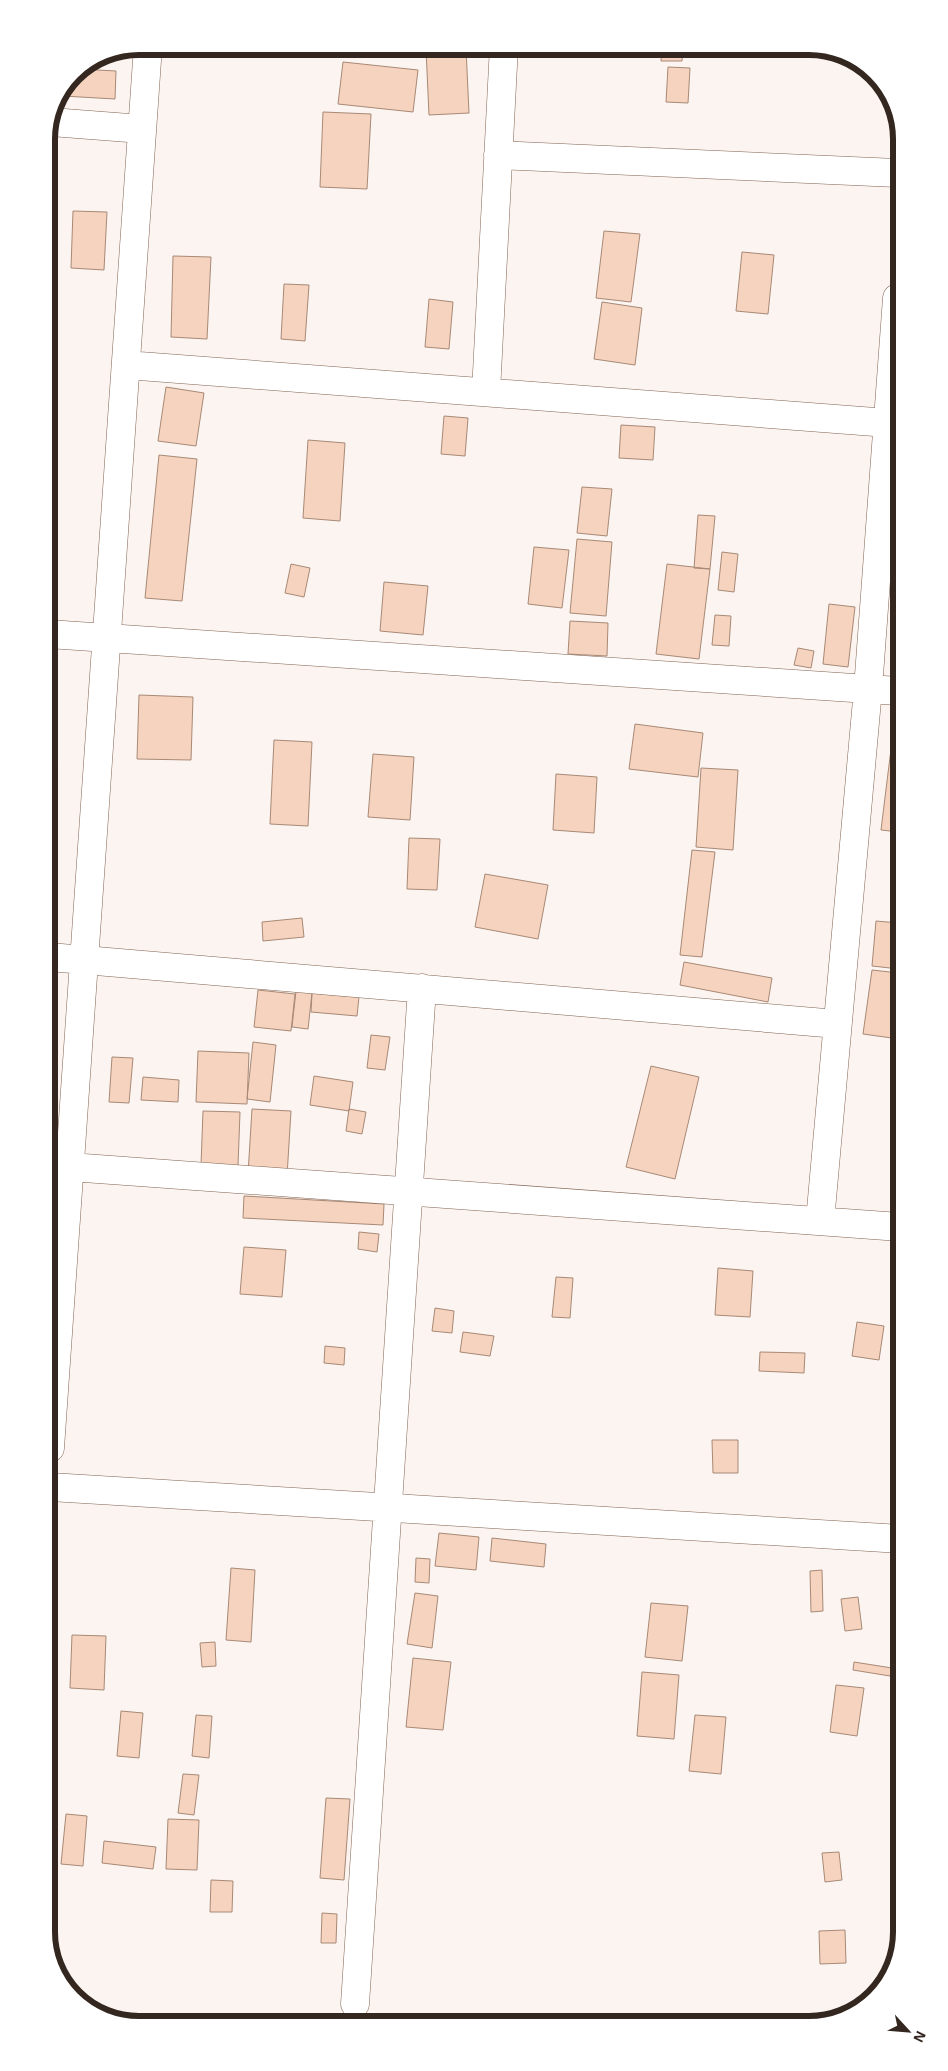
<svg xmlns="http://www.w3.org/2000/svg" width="948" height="2071" font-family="Helvetica,sans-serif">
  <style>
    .building { fill: #f5d3bf; stroke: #a88976 }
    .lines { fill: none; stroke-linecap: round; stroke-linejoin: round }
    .minor-casing { stroke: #826452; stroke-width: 29 }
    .minor { stroke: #fff; stroke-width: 28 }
    .rim { fill: none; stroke: #342720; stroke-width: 6 }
  </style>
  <rect width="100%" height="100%" fill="#fbf4f0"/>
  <!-- building -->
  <path class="building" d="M 662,46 L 683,46 L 682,61 L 661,61 Z
    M 466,48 L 469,113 L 429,115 L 426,49 Z
    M 343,62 L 418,70 L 413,112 L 338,104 Z
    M 668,67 L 690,68 L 688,103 L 666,102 Z
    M 79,69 L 116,71 L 115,99 L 63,96 L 74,73 Z
    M 323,112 L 371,114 L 367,189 L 320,187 Z
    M 73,211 L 107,212 L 104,270 L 71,268 Z
    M 604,231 L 640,234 L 631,302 L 596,298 Z
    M 742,252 L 774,255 L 768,314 L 736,311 Z
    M 173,256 L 211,257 L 207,339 L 171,337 Z
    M 284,284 L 309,285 L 305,341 L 281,339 Z
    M 429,299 L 453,302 L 449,349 L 425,347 Z
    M 602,302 L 642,308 L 635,365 L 594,359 Z
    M 166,387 L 204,393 L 196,446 L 158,441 Z
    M 444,416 L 468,418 L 465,456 L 441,454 Z
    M 621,425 L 655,427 L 653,460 L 619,458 Z
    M 308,440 L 345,443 L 340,521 L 303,518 Z
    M 159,455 L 197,459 L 182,601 L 145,598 Z
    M 582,487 L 612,489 L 607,536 L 577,533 Z
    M 698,515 L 715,516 L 710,569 L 694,568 Z
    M 577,539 L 612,542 L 606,616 L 570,613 Z
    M 534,547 L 569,550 L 562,608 L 528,604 Z
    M 722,552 L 738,554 L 734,592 L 718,590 Z
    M 291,564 L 310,568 L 304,597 L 285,593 Z
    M 667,564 L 710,569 L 699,659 L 656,654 Z
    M 384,582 L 428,586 L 423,635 L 380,631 Z
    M 829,604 L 855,607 L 848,667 L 823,664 Z
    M 715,615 L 731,616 L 729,646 L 712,645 Z
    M 570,621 L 608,623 L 607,656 L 568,654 Z
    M 798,648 L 814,651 L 811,668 L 794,665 Z
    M 139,695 L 193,697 L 191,760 L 137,759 Z
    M 635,724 L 703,733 L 698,777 L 629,769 Z
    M 274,740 L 312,742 L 308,826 L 270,824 Z
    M 892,741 L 898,742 L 899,832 L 881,830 Z
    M 373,754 L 414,757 L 410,820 L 368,817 Z
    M 701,768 L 738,770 L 733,850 L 696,847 Z
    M 556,774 L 597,777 L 594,833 L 553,830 Z
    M 409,838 L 440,839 L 437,890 L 407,889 Z
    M 692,850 L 715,852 L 702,957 L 680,955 Z
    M 485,874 L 548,885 L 538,939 L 475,927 Z
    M 302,918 L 304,937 L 263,941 L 262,922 Z
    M 876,921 L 899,923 L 899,969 L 872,966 Z
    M 684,962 L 772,978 L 768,1002 L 680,985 Z
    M 872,970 L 899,973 L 899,1039 L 863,1034 Z
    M 258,990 L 295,994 L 291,1031 L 254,1027 Z
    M 296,991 L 312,993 L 308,1029 L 292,1027 Z
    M 312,993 L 359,997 L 357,1016 L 311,1012 Z
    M 371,1035 L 390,1037 L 385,1070 L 367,1068 Z
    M 253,1042 L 276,1045 L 270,1102 L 247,1099 Z
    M 198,1051 L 249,1053 L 247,1104 L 196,1102 Z
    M 112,1057 L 133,1058 L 129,1103 L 109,1102 Z
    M 651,1066 L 699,1077 L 675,1179 L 626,1167 Z
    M 314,1076 L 353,1082 L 349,1111 L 310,1105 Z
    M 143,1077 L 179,1080 L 178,1102 L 141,1100 Z
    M 252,1109 L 291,1111 L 287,1176 L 248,1174 Z
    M 349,1109 L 366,1112 L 362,1134 L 346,1131 Z
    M 203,1111 L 240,1112 L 238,1166 L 201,1165 Z
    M 244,1196 L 384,1204 L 383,1225 L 243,1218 Z
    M 359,1232 L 379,1234 L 377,1252 L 358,1249 Z
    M 244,1247 L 286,1250 L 282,1297 L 240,1294 Z
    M 718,1268 L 753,1271 L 750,1317 L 715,1315 Z
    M 556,1277 L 573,1278 L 570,1318 L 552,1317 Z
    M 435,1308 L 454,1311 L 452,1333 L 432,1331 Z
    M 857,1322 L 884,1326 L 879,1360 L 852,1356 Z
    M 463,1332 L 494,1336 L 490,1356 L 460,1352 Z
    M 325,1346 L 345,1348 L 344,1365 L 324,1363 Z
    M 760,1352 L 805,1353 L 804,1373 L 759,1371 Z
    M 712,1440 L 738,1440 L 738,1473 L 713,1473 Z
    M 439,1533 L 479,1537 L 476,1570 L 435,1566 Z
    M 492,1538 L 546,1544 L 544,1567 L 490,1561 Z
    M 416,1558 L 430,1559 L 429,1583 L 415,1582 Z
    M 231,1568 L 255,1570 L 251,1642 L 226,1640 Z
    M 822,1570 L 823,1611 L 811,1612 L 810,1571 Z
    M 415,1593 L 438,1596 L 432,1648 L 407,1644 Z
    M 858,1597 L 862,1629 L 845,1631 L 841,1599 Z
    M 651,1603 L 688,1606 L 682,1661 L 645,1657 Z
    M 72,1635 L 106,1636 L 104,1690 L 70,1688 Z
    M 215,1642 L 216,1666 L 202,1667 L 200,1643 Z
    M 413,1658 L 451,1662 L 443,1730 L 406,1727 Z
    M 854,1662 L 892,1668 L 890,1676 L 853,1670 Z
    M 642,1672 L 679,1675 L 674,1739 L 637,1736 Z
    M 836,1685 L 864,1688 L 857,1736 L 830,1732 Z
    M 121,1711 L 143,1713 L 139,1758 L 117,1756 Z
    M 196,1715 L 212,1716 L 209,1758 L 192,1756 Z
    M 695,1715 L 726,1717 L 721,1774 L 689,1771 Z
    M 183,1774 L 199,1775 L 194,1815 L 178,1813 Z
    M 326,1798 L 350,1799 L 344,1880 L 320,1878 Z
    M 66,1814 L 87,1816 L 83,1866 L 61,1864 Z
    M 168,1819 L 199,1820 L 197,1870 L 166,1869 Z
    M 104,1841 L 156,1847 L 153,1869 L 102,1863 Z
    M 839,1852 L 842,1880 L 825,1882 L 822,1853 Z
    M 211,1880 L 233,1881 L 232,1912 L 210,1912 Z
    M 322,1913 L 337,1914 L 336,1943 L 321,1943 Z
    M 845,1930 L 846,1963 L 820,1964 L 819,1931 Z"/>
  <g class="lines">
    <defs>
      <path id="minor" d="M 51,122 L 142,129
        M 498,155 L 897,173
        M 126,365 L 888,423
        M 486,392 L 504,46
        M 48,634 L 898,691
        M 49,957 L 837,1024
        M 70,1167 L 900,1227
        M 820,1221 L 868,689 L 897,298
        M 50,1448 L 148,46
        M 50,1487 L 901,1539
        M 355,2004 L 422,988"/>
    </defs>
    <!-- minor casing -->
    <use href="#minor" class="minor-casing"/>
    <!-- minor -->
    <use href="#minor" class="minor"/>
  </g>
  <!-- crop -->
  <path d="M0 0H948V2071H0ZM139 55H809A84 84 0 0 1 893 139V1932A84 84 0 0 1 809 2016H139A84 84 0 0 1 55 1932V139A84 84 0 0 1 139 55Z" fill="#fff" fill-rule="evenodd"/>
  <path class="rim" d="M139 55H809A84 84 0 0 1 893 139V1932A84 84 0 0 1 809 2016H139A84 84 0 0 1 55 1932V139A84 84 0 0 1 139 55Z"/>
  <!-- north arrow -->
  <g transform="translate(908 2031) rotate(116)" stroke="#ffffff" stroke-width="4" paint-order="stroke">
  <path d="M0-4L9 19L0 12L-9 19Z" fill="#342720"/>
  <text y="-8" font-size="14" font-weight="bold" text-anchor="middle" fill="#342720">N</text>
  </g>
</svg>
